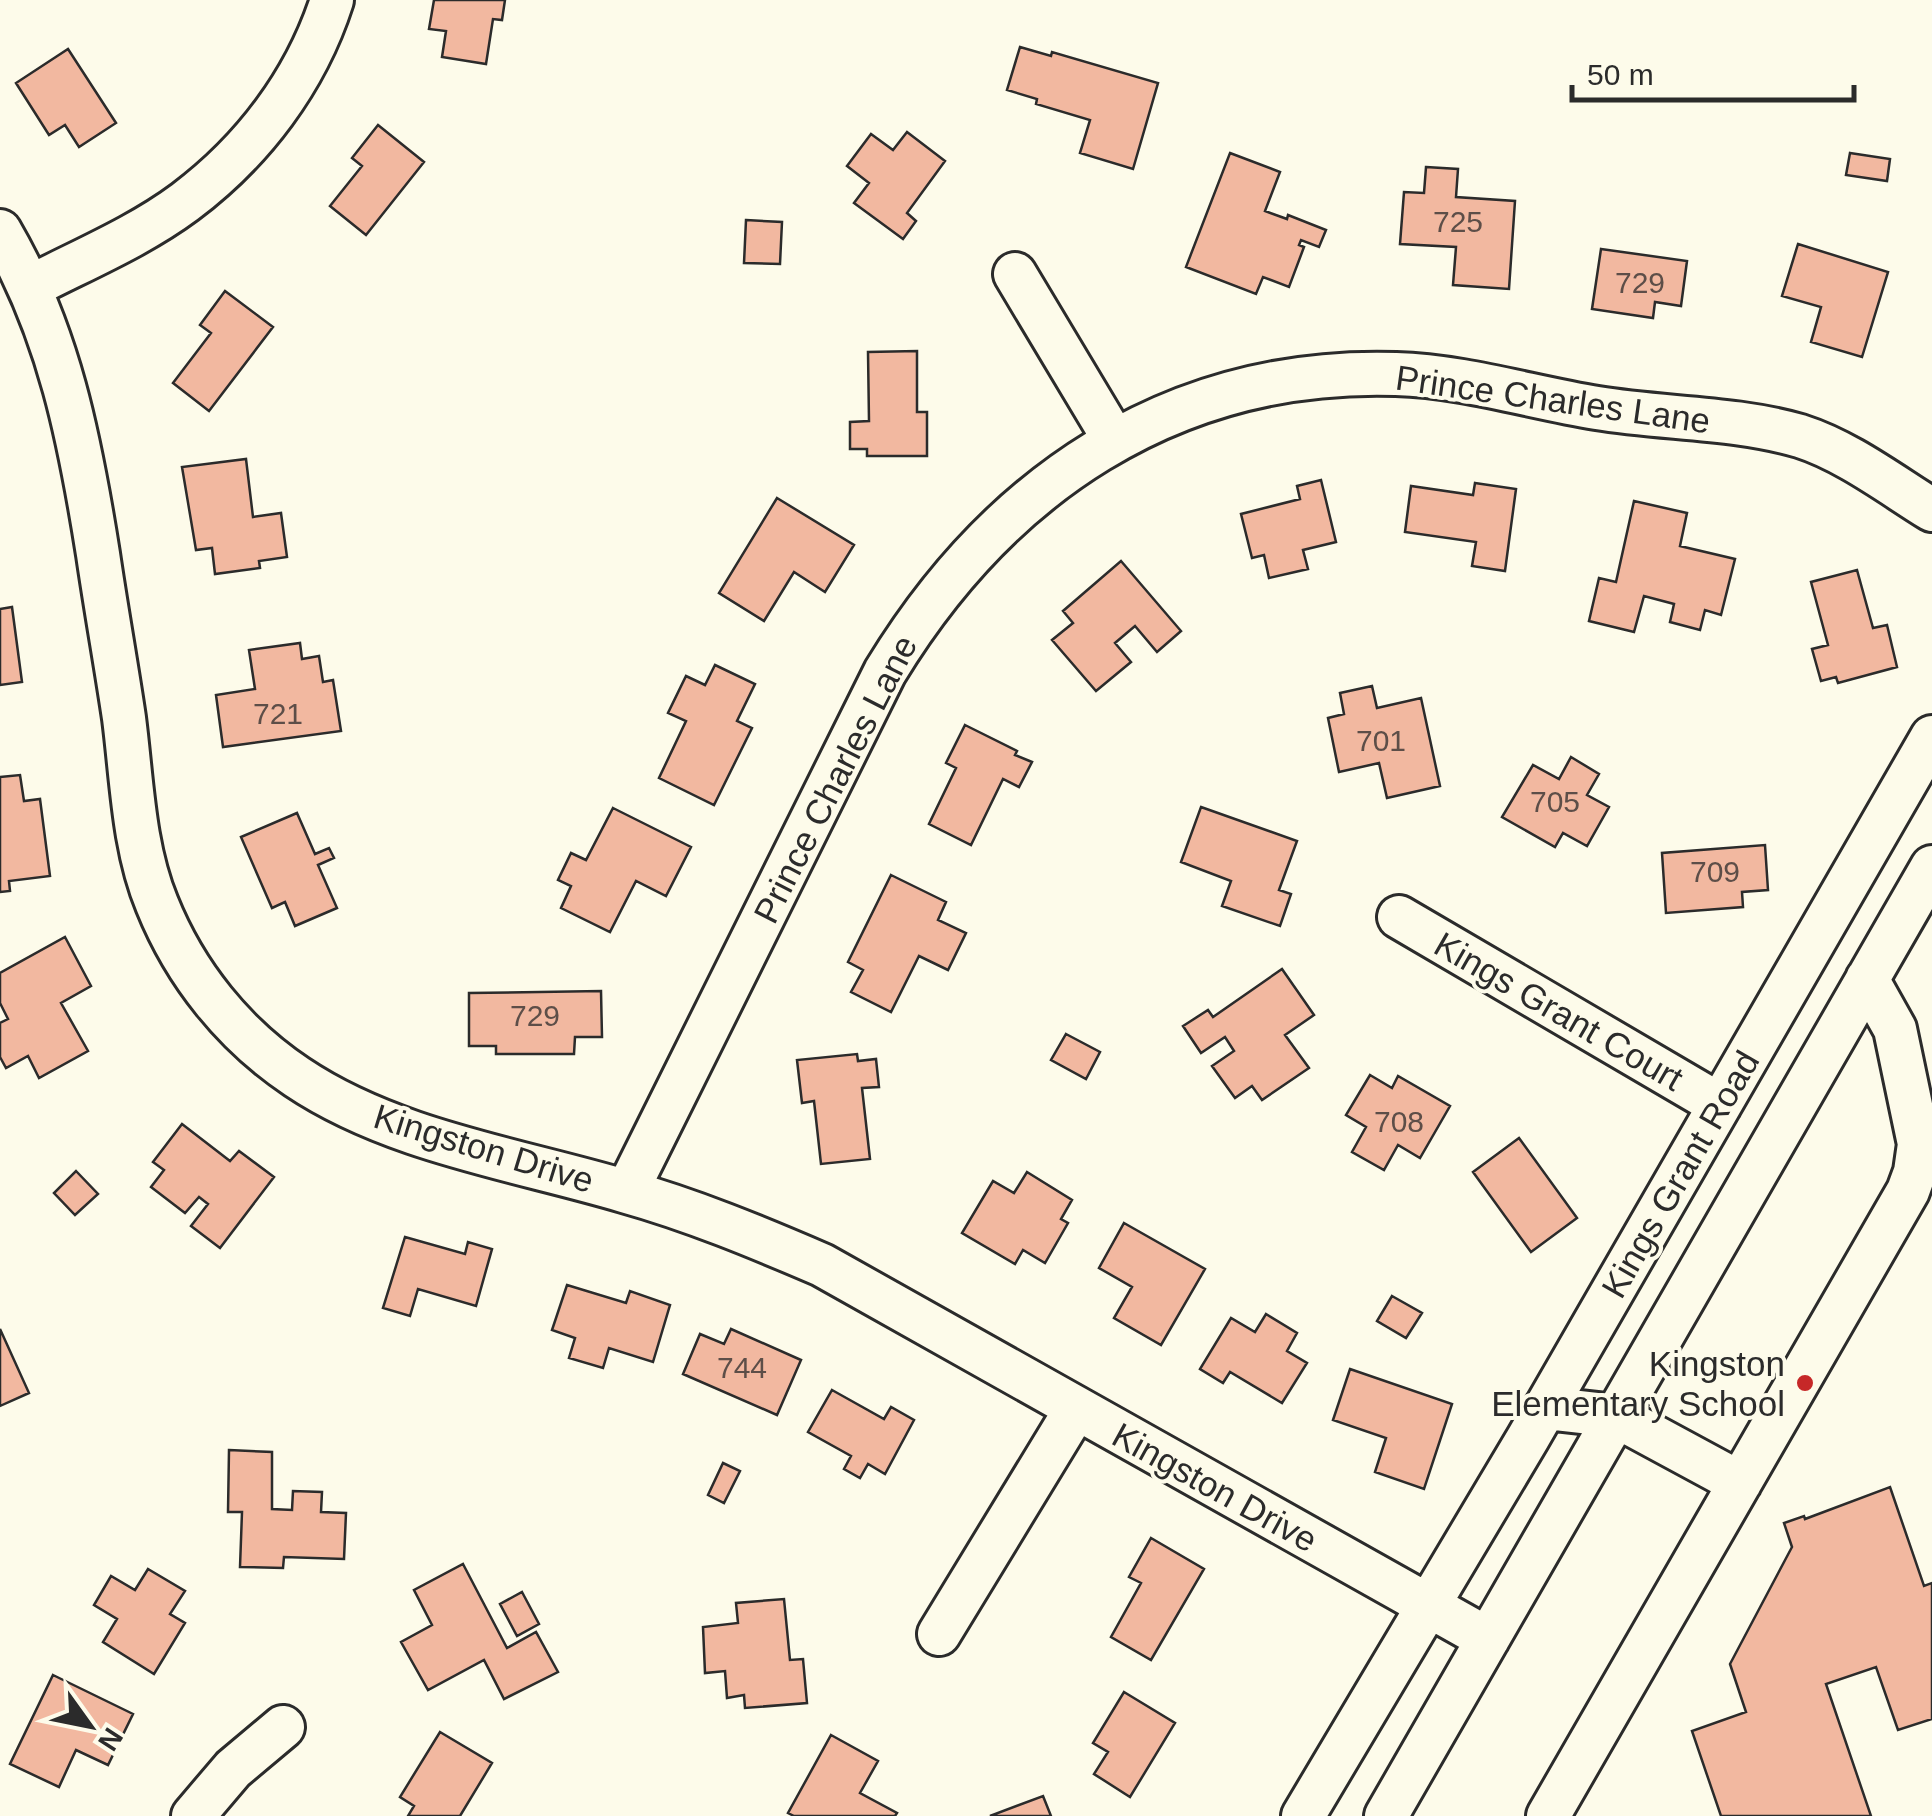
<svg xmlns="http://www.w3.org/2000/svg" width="1932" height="1816" font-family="Arial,sans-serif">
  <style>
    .building { fill: #f2b8a0; stroke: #2b2b2b; stroke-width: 2.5 }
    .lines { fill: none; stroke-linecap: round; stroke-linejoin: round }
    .minor-casing { stroke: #2b2b2b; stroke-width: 48 }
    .minor { stroke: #fdfbea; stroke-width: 42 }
    .poi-dot { fill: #c62828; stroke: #fdfbea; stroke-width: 4 }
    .labels { text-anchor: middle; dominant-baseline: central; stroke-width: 8; stroke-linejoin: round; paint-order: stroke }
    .number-label { font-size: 30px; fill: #5d4e48 }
    .street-label { font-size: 35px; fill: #2b2b2b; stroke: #fdfbea }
    .poi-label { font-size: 35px; fill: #2b2b2b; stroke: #fdfbea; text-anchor: end }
  </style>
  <rect width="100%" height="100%" fill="#fdfbea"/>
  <!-- building -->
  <path class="building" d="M 434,0 L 505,0 L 502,20 L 493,19 L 486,64 L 442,57 L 446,31 L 429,29 Z
    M 1020,47 L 1051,56 L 1052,52 L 1158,83 L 1133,169 L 1080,153 L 1090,120 L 1036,104 L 1037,99 L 1007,90 Z
    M 68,49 L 116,123 L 79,147 L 65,125 L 49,135 L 16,83 Z
    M 378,125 L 424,162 L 366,235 L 330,206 L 362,166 L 352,158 Z
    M 907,132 L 945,161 L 907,213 L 916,221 L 903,239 L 854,203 L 869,183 L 847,166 L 871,134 L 893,150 Z
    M 1230,153 L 1280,172 L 1265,211 L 1287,219 L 1288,215 L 1326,230 L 1319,247 L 1301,240 L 1299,245 L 1304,247 L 1289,287 L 1263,277 L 1256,294 L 1186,267 Z
    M 1850,153 L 1890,159 L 1887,181 L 1846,175 Z
    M 1426,167 L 1458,169 L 1456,197 L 1515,201 L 1509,289 L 1453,285 L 1456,247 L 1400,244 L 1404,192 L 1424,193 Z
    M 746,220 L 782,222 L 780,264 L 744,263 Z
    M 1798,244 L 1888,272 L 1862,357 L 1811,342 L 1821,307 L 1782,296 Z
    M 1601,249 L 1687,261 L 1681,306 L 1655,302 L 1653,318 L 1592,309 Z
    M 225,291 L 273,327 L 209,411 L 173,383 L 211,333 L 200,325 Z
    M 917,351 L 917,412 L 927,412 L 927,456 L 867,456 L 867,449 L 850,449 L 850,422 L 869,421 L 868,352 Z
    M 246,459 L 253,517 L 281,513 L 287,557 L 259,561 L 260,568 L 215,574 L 212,548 L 196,550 L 182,467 Z
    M 1321,480 L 1336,542 L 1303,550 L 1308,569 L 1269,578 L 1264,555 L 1252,558 L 1241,514 L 1300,499 L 1297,486 Z
    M 1475,483 L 1516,489 L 1505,571 L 1472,566 L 1476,542 L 1405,532 L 1411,486 L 1473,495 Z
    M 777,498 L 854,545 L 825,592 L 794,572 L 764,621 L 719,593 Z
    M 1634,501 L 1687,513 L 1680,546 L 1735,559 L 1721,615 L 1705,610 L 1700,630 L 1670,622 L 1674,604 L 1644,596 L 1634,632 L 1589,621 L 1599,578 L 1616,582 Z
    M 1121,561 L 1181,631 L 1157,652 L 1135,626 L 1115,643 L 1131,662 L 1096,691 L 1052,640 L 1073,623 L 1063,611 Z
    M 1857,570 L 1873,628 L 1887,625 L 1897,667 L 1838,683 L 1836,677 L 1821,681 L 1812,649 L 1828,645 L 1811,582 Z
    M 12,607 L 22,682 L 0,685 L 0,609 Z
    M 300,643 L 302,659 L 319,656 L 323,682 L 333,680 L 341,731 L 223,747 L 216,695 L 255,689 L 249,650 Z
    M 715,665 L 755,684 L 737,721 L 752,728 L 714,805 L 659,778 L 686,721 L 668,713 L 686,676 L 705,685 Z
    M 1372,686 L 1377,708 L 1421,698 L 1440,786 L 1387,798 L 1379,763 L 1339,772 L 1328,718 L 1344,714 L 1340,693 Z
    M 965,725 L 1017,751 L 1015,755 L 1032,762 L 1019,787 L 1003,779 L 971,845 L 929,824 L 956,768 L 946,763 Z
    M 1571,757 L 1599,774 L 1587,795 L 1609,807 L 1587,846 L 1563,833 L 1555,847 L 1502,817 L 1533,765 L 1559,779 Z
    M 20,775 L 24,801 L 40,799 L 50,876 L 9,881 L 10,891 L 0,892 L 0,777 Z
    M 1201,807 L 1297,841 L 1279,890 L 1291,894 L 1280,926 L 1222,906 L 1231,881 L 1181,862 Z
    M 613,808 L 691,847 L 666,896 L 636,881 L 610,932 L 561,908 L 571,886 L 558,880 L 571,853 L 586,860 Z
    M 297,813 L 315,854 L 329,848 L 334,858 L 318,865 L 337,908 L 295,926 L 285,902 L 272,908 L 241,837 Z
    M 1765,845 L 1768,890 L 1742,892 L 1743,907 L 1666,913 L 1662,853 Z
    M 891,875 L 946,902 L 938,920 L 966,933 L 948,970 L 919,956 L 891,1012 L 851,992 L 863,970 L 848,962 Z
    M 65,937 L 91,986 L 61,1003 L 88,1051 L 39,1078 L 28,1056 L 6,1068 L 0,1057 L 0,1023 L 8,1019 L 0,1003 L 0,973 Z
    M 1282,969 L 1314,1015 L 1285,1035 L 1309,1068 L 1262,1100 L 1252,1086 L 1235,1098 L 1212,1066 L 1234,1051 L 1225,1037 L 1201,1053 L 1183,1026 L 1208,1010 L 1213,1017 Z
    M 601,991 L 602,1037 L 575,1037 L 574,1054 L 496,1054 L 496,1046 L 469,1046 L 469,993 Z
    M 1066,1034 L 1100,1052 L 1086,1079 L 1051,1060 Z
    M 857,1054 L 858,1061 L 876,1059 L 879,1087 L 862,1088 L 870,1159 L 821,1164 L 814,1101 L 802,1103 L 797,1060 Z
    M 1370,1075 L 1392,1088 L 1398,1076 L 1450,1106 L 1420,1158 L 1398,1145 L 1384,1170 L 1352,1152 L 1366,1127 L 1346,1115 Z
    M 182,1124 L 230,1161 L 239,1151 L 274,1177 L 220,1248 L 191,1226 L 208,1204 L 199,1197 L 185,1213 L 151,1187 L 164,1170 L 153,1162 Z
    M 1519,1138 L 1577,1218 L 1531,1252 L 1473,1172 Z
    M 76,1171 L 98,1194 L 75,1215 L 54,1193 Z
    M 1027,1172 L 1072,1200 L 1061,1219 L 1068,1223 L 1045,1263 L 1023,1250 L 1015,1264 L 962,1233 L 993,1181 L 1014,1193 Z
    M 1124,1223 L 1205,1269 L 1161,1345 L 1114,1318 L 1132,1287 L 1099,1268 Z
    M 405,1237 L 465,1254 L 468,1242 L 492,1249 L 476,1306 L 418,1289 L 410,1316 L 383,1308 Z
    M 567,1285 L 626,1303 L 630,1291 L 670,1305 L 653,1362 L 609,1348 L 603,1368 L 569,1358 L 575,1338 L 552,1330 Z
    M 1392,1296 L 1422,1313 L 1406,1338 L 1377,1321 Z
    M 1266,1314 L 1297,1333 L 1287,1351 L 1307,1363 L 1282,1403 L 1230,1372 L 1223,1383 L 1200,1369 L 1231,1318 L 1255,1332 Z
    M 0,1329 L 29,1393 L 0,1406 Z
    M 731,1329 L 801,1360 L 777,1415 L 683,1374 L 700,1334 L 724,1344 Z
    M 1350,1369 L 1452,1404 L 1424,1489 L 1375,1472 L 1386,1438 L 1333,1420 Z
    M 832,1390 L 884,1419 L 891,1407 L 914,1420 L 885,1474 L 868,1464 L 860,1478 L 844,1469 L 851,1456 L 808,1432 Z
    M 229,1450 L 272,1452 L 272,1509 L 292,1510 L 293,1491 L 322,1492 L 321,1512 L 346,1513 L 344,1559 L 284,1557 L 283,1568 L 240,1567 L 242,1512 L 228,1512 Z
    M 723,1463 L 740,1471 L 724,1503 L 708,1495 Z
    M 1890,1487 L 1924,1586 L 1932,1583 L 1932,1719 L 1898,1730 L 1876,1667 L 1826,1684 L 1871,1816 L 1721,1816 L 1692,1731 L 1746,1712 L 1730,1664 L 1792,1547 L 1784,1523 L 1804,1516 L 1805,1519 Z
    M 1151,1538 L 1204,1569 L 1151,1660 L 1111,1637 L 1141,1583 L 1129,1577 Z
    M 463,1564 L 507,1648 L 536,1632 L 558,1672 L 504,1699 L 484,1660 L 428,1690 L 401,1642 L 432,1625 L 414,1590 Z
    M 148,1569 L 185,1591 L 170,1614 L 185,1623 L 154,1674 L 103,1642 L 117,1619 L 94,1605 L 111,1576 L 135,1590 Z
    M 522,1592 L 539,1624 L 517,1636 L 500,1604 Z
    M 784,1599 L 790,1660 L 803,1659 L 807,1703 L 745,1708 L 744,1695 L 727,1698 L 725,1671 L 705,1673 L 703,1627 L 738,1623 L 736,1603 Z
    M 53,1675 L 133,1714 L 108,1765 L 76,1750 L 59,1787 L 10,1764 Z
    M 1124,1692 L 1175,1723 L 1130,1797 L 1094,1774 L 1108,1752 L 1093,1743 Z
    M 440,1732 L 492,1763 L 460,1816 L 408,1816 L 414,1806 L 400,1797 Z
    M 831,1735 L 878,1761 L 860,1793 L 897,1813 L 895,1816 L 794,1816 L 788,1813 Z
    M 1043,1796 L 1051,1816 L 990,1816 Z"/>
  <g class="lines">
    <defs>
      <path id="minor" d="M 0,231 C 59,332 80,440 98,554 C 106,609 116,664 124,718 C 132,780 133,846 157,904 C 185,974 234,1035 297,1077 C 392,1141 516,1159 624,1191 C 692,1210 757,1237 822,1265 L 1488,1639
        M 1015,274 L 1115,441
        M 30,287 C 82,260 138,237 185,202 C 253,151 306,81 332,0
        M 1399,917 L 1720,1105
        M 627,1191 L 885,672 C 998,486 1171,367 1396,374 C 1464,376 1530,397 1597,408 C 1664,419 1735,417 1800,436 C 1847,451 1890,484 1932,510
        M 1545,1408 L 1616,1416 L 1740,1483
        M 939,1634 L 1076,1409
        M 193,1816 L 233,1769 L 283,1727
        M 1303,1816 L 1528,1438 L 1932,737
        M 1386,1816 L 1932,867
        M 1548,1816 L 1908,1191 L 1915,1172 L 1919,1144 L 1895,1029 L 1867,979"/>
    </defs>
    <!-- minor casing -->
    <use href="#minor" class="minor-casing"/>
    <!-- minor -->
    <use href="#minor" class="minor"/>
  </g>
  <!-- markers -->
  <circle class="poi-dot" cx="1805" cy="1383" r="10"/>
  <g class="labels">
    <!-- number labels -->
    <g class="number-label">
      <text x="1458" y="221">725</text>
      <text x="1640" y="282">729</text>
      <text x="278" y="713">721</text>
      <text x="1381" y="740">701</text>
      <text x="1555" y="801">705</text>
      <text x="1715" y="871">709</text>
      <text x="535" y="1015">729</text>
      <text x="1399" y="1121">708</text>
      <text x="742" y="1367">744</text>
    </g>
    <!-- street labels -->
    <g class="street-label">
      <text transform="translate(1553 399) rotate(8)">Prince Charles Lane</text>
      <text transform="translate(835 779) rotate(-63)">Prince Charles Lane</text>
      <text transform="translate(1559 1011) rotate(30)">Kings Grant Court</text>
      <text transform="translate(484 1148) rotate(17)">Kingston Drive</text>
      <text transform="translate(1680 1174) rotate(-60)">Kings Grant Road</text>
      <text transform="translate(1215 1487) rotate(29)">Kingston Drive</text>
    </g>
    <!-- poi labels -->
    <g class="poi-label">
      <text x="1785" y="1363">Kingston<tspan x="1785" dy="40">Elementary School</tspan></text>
    </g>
  </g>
  <!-- north arrow -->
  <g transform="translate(90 1726) rotate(123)" stroke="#fdfbea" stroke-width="8" paint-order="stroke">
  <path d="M0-8L18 38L0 25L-18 38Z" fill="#2b2b2b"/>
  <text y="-15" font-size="28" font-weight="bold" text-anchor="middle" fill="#2b2b2b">N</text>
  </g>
  <!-- scale -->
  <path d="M1572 85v15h282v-15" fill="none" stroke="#2b2b2b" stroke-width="5"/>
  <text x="1587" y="85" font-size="30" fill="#2b2b2b" stroke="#fdfbea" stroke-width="8" paint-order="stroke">50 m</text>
</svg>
